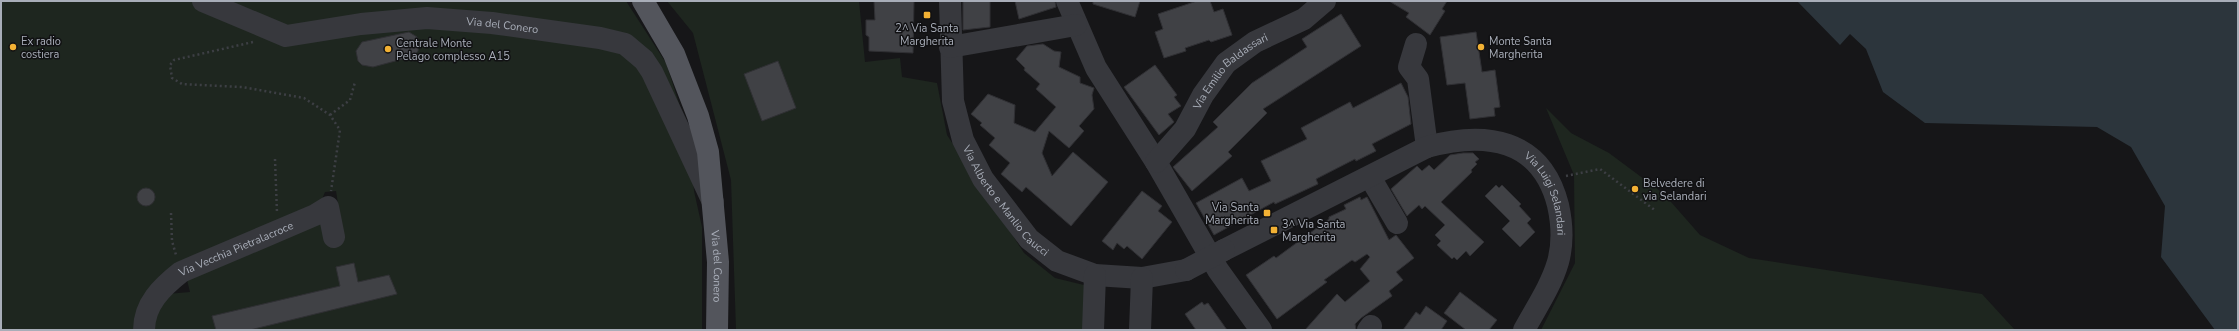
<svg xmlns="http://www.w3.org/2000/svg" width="2239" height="331" font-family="'Nunito Sans',sans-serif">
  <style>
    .green { fill: #1e261f }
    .water { fill: #2c353c }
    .building { fill: #404145; stroke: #303034 }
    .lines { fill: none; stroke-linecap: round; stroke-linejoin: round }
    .path { stroke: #3d3f44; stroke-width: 2.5; stroke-dasharray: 2 3; stroke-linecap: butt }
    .minor { stroke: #37383d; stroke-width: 22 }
    .major { stroke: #53555c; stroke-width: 22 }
    .minor-bridge { stroke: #37383d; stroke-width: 22 }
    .poi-dot { fill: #f2b134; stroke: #111113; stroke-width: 1.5 }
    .labels { text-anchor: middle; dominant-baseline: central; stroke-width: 3; stroke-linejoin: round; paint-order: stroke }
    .street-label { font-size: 11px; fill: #a8adb8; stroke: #111113 }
    .poi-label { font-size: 11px; fill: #a8adb8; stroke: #111113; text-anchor: start }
  </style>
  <rect width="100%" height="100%" fill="#161618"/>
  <!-- green -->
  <path class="green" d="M 1,1 L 626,1 L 666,63 L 689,134 L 694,191 L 702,227 L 702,330 L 148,330 L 167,294 L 190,292 L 186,276 L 313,224 L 327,225 L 343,235 L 336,191 L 325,192 L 320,204 L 185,264 L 136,330 L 1,330 Z
    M 667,1 L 859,1 L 865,62 L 900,58 L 902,77 L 937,83 L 947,135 L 1024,253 L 1055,278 L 1088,286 L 1083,330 L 736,330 L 731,180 L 693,33 Z
    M 1546,108 L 1571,133 L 1609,153 L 1664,194 L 1700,235 L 1749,258 L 1982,294 L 2015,330 L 1541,330 L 1575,263 L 1574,175 Z"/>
  <!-- water -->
  <path class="water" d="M 1797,1 L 2238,1 L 2238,330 L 2215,330 L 2161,257 L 2165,206 L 2131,147 L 2097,127 L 1925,123 L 1883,92 L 1866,49 L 1850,34 L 1840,45 Z"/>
  <!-- building -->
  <path class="building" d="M 874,1 L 914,1 L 913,53 L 869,51 L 869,37 L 866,35 L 866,20 L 875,20 Z
    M 963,1 L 990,1 L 990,27 L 963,30 Z
    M 1015,1 L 1055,1 L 1056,7 L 1019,19 Z
    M 1093,1 L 1140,1 L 1135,17 L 1093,4 Z
    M 1197,1 L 1210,1 L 1214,12 L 1223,9 L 1232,35 L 1211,42 L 1209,40 L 1185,48 L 1186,51 L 1164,58 L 1155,32 L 1163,29 L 1158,14 Z
    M 1389,1 L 1447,1 L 1442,9 L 1445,11 L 1430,35 L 1406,17 L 1409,13 Z
    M 1341,14 L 1361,46 L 1263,109 L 1267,113 L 1228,152 L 1232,156 L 1192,191 L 1173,167 L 1218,127 L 1213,122 L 1252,83 L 1307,47 L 1302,39 Z
    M 409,32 L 417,37 L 419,41 L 418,51 L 414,56 L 373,67 L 362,65 L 358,61 L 356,51 L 362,42 Z
    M 1476,32 L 1482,72 L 1495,70 L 1500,107 L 1494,108 L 1495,116 L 1470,119 L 1465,83 L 1447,85 L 1440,37 Z
    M 1043,44 L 1054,51 L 1061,52 L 1059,67 L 1080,77 L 1080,83 L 1094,88 L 1092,95 L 1094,109 L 1079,126 L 1084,131 L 1069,148 L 1049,131 L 1042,153 L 1052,176 L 1073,152 L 1108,182 L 1071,226 L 1026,187 L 1022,192 L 1001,174 L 1010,163 L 989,145 L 995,138 L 980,125 L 982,123 L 971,114 L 988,94 L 1015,105 L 1014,123 L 1035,132 L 1056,107 L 1036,89 L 1040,84 L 1024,70 L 1025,68 L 1016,59 L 1027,46 Z
    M 778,61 L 796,108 L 762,121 L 744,74 Z
    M 1155,65 L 1177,95 L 1174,97 L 1181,106 L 1168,114 L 1174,122 L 1159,135 L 1124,87 Z
    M 1401,83 L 1408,97 L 1411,124 L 1372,144 L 1376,151 L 1356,161 L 1355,159 L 1316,179 L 1318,184 L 1275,204 L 1274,202 L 1214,235 L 1196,203 L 1242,178 L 1249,191 L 1271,181 L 1261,161 L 1307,139 L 1301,128 L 1350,102 L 1353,108 Z
    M 1463,153 L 1473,153 L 1479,159 L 1475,162 L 1477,164 L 1471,170 L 1472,172 L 1441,202 L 1484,242 L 1470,256 L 1466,251 L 1457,260 L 1454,257 L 1452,259 L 1437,245 L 1441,241 L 1435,235 L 1445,225 L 1425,206 L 1422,209 L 1419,205 L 1407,216 L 1391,189 L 1417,166 L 1422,171 L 1429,165 L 1434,170 L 1450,155 Z
    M 1496,185 L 1499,188 L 1502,185 L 1521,204 L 1519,206 L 1531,219 L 1527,223 L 1535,232 L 1520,247 L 1502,229 L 1510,221 L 1485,196 Z
    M137 197a9 9 0 1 1 18 0a9 9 0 1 1-18 0Z
    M 1142,191 L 1162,206 L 1158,211 L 1172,222 L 1142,259 L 1127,246 L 1124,249 L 1117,243 L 1113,250 L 1102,241 Z
    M 1360,197 L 1361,200 L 1367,197 L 1389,240 L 1396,235 L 1414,258 L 1396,272 L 1403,280 L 1389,291 L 1392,296 L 1361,318 L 1355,324 L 1356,330 L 1305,330 L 1337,294 L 1345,302 L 1370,281 L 1360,269 L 1370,257 L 1367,254 L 1355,262 L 1352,260 L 1324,280 L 1327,282 L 1277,319 L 1246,275 L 1274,256 L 1276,258 L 1329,219 L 1329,217 L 1346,209 L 1344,205 Z
    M 354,263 L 358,282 L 389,275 L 397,294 L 250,330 L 216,330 L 212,316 L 340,286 L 336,267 Z
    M 1460,292 L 1497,320 L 1489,330 L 1466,330 L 1444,313 Z
    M 1202,302 L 1204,305 L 1208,303 L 1227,330 L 1196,330 L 1185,314 Z
    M 1426,306 L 1447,321 L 1441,330 L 1403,330 L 1416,312 L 1420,315 Z"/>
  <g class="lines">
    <!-- path -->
    <path class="path" d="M 253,42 L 174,60 L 170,65 L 172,78 L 182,84 L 242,87 L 304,98 L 330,115 L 340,130 L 331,191
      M 330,115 L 350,100 L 355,82
      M 275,159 L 277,213
      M 1566,176 L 1600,169 L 1656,211
      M 171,213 L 172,241 L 176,255"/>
    <!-- minor -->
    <g class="minor">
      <path id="s1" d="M 203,1 L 286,36 L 361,24 L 427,18 L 492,23 L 600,38 L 625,44 L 644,60 L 652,72 L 713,202"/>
      <path id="s2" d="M 950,1 L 953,101 L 963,140 L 983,179 L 1029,239 L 1057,261 L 1095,275 L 1142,278 L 1186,270"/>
      <path d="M 1067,1 L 1096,68 L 1156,162 L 1218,270 L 1261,330"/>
      <path d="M 1416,44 L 1409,67 L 1418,79 L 1427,147"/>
      <path d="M 950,47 L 1076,25"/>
      <path id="s3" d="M 1156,162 L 1185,129 L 1203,95 L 1226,63 L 1255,42 L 1304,19 L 1325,1"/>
      <path d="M 1370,177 L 1397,223"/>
      <path id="s4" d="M 1224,250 L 1427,147 C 1485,131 1541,138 1558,205 C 1562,223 1563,244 1558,262 C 1551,286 1536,308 1524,330"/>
      <path id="s5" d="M 144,330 C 144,304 162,287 181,272 L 315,215 L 328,207 L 334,237"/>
      <path d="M 1093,330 L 1095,275"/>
      <path d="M 1140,330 L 1142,278"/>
      <path d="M 1368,330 L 1371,326"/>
    </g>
    <!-- major -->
    <path class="major" id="s6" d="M 643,1 L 674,54 L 698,116 L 708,152 L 718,262 L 717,330"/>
    <!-- minor-bridge -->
    <path class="minor-bridge" d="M 1186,270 L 1224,250"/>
  </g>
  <!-- markers -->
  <g class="poi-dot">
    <rect x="923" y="11" width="8" height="8" rx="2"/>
    <circle cx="13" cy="47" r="4"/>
    <circle cx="1481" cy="47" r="4"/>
    <circle cx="388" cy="49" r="4"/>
    <circle cx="1635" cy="189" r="4"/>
    <rect x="1263" y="209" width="8" height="8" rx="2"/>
    <rect x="1270" y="226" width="8" height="8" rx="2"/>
  </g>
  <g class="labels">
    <!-- street labels -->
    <g class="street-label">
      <text stroke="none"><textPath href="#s1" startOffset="308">Via del Conero</textPath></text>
      <text stroke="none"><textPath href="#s3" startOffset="119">Via Emilio Baldassari</textPath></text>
      <text stroke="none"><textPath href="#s4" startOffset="376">Via Luigi Selandari</textPath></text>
      <text stroke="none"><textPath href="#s2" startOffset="215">Via Alberto e Manlio Caucci</textPath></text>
      <text stroke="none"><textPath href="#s5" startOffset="131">Via Vecchia Pietralacroce</textPath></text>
      <text stroke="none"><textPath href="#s6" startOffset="280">Via del Conero</textPath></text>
    </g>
    <!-- poi labels -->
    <g class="poi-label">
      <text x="927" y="28" text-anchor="middle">2^ Via Santa<tspan x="927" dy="13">Margherita</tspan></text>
      <text x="21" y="41">Ex radio<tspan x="21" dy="13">costiera</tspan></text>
      <text x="1489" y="41">Monte Santa<tspan x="1489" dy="13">Margherita</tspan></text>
      <text x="396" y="43">Centrale Monte<tspan x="396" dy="13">Pelago complesso A15</tspan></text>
      <text x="1643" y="183">Belvedere di<tspan x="1643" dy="13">via Selandari</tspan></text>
      <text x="1259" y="207" text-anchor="end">Via Santa<tspan x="1259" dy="13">Margherita</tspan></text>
      <text x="1282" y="224">3^ Via Santa<tspan x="1282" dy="13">Margherita</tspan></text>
    </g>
  </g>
  <!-- border -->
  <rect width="2239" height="331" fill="none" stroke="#a8adb8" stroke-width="4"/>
</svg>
